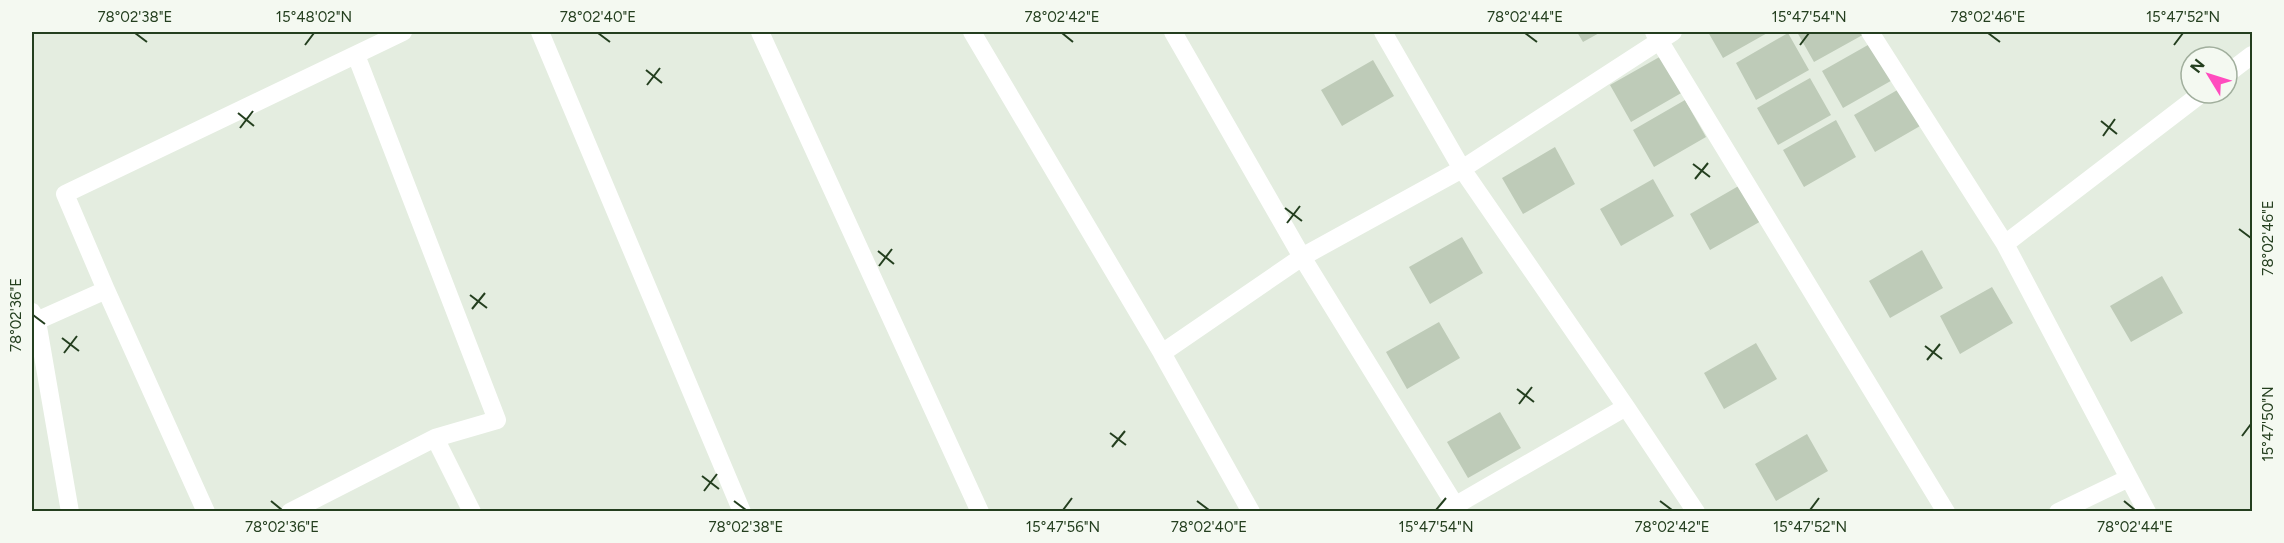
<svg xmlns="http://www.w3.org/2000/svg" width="2284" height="543" font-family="Figtree,sans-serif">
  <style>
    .building { fill: #becbb8 }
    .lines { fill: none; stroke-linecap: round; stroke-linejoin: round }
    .minor { stroke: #fff; stroke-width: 18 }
    .ticks { fill: none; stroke: #243f1f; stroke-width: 2 }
    .neatline { fill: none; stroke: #243f1f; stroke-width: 2 }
    .ticks-label { font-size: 15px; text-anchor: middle; fill: #243f1f }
  </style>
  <rect width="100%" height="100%" fill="#e4ede0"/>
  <!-- building -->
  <path class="building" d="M 1577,32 L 1601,32 L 1583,42 Z
    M 1708,32 L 1769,32 L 1723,58 Z
    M 1797,32 L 1868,32 L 1814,62 Z
    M 1788,33 L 1809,70 L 1756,100 L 1736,63 Z
    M 1875,41 L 1896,78 L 1843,108 L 1822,71 Z
    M 1663,55 L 1683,92 L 1631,122 L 1610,85 Z
    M 1373,60 L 1394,96 L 1342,126 L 1321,90 Z
    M 1810,78 L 1831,115 L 1778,145 L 1757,108 Z
    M 1906,85 L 1927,122 L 1875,152 L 1854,115 Z
    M 1685,100 L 1706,137 L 1654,167 L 1633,130 Z
    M 1836,120 L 1856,157 L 1804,187 L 1783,150 Z
    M 1555,147 L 1575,184 L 1523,214 L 1502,178 Z
    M 1653,179 L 1674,216 L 1621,246 L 1600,209 Z
    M 1742,184 L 1763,220 L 1710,250 L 1690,214 Z
    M 1462,237 L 1483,273 L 1430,304 L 1409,267 Z
    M 1922,250 L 1943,288 L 1890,318 L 1869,281 Z
    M 2162,276 L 2183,313 L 2131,342 L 2110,306 Z
    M 1992,287 L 2013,323 L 1960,354 L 1940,316 Z
    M 1439,322 L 1460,358 L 1407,389 L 1386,352 Z
    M 1756,343 L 1777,379 L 1724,409 L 1704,373 Z
    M 1500,412 L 1521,448 L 1468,478 L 1447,442 Z
    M 1807,434 L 1828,471 L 1776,501 L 1755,464 Z"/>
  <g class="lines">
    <!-- minor -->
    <path class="minor" d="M 540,32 L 742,512
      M 760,32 L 980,512
      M 972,32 L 1162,353 L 1251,512
      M 1173,32 L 1302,257 L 1455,505
      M 1383,32 L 1462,169 L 1626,407 L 1696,512
      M 1654,32 L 1946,512
      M 1870,32 L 2005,244 L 2147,512
      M 356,55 L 497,420 L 435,438 L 472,512
      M 2227,74 L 2252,55
      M 2005,244 L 2202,93
      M 106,290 L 206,512
      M 32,312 L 37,321 L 70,512
      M 32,323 L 106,290 L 65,194 L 403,32
      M 1162,353 L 1302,257 L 1462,169 L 1673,32
      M 290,512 L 435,438
      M 1444,512 L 1626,407
      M 2058,512 L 2129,478"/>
  </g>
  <!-- ticks -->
  <path class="ticks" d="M 135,33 L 147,42M 598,33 L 610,42M 1062,33 L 1073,42M 1525,33 L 1537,42M 1988,33 L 2000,42M 305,45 L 314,33M 1800,45 L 1809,33M 2174,45 L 2183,33M 646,70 L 662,83M 647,85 L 660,68M 238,113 L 254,126M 2101,121 L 2117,134M 240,128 L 253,111M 2103,136 L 2115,119M 1693,164 L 1710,177M 1695,179 L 1708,163M 1285,208 L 1302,221M 1287,223 L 1300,206M 2239,229 L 2251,238M 878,251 L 894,264M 879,266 L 892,249M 470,295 L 487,308M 472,309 L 485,293M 33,315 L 45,324M 62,338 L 79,351M 1925,346 L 1942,359M 64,353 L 77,336M 1927,360 L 1940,344M 1517,389 L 1534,402M 1519,404 L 1532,387M 1110,433 L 1126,445M 2242,436 L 2251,424M 1112,447 L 1125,431M 702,476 L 719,489M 704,491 L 717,474M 271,501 L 282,510M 734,501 L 746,510M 1197,501 L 1209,510M 1660,501 L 1672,510M 2124,501 L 2135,510M 1063,510 L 1072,498M 1436,510 L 1446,498M 1810,510 L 1819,498"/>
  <!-- border -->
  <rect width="2284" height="543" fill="none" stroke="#f4f9f1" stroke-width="66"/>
  <!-- north arrow -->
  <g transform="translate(2209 75) rotate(308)"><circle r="28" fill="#f4f9f1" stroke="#a1af9d" stroke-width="1.5"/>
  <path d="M0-4.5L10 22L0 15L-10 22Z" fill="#ff4cbe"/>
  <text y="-9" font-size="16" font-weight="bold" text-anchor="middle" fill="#243f1f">N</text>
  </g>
  <rect x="33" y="33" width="2218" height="477" class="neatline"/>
  <g class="ticks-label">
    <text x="135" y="22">78°02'38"E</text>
    <text x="314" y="22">15°48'02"N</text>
    <text x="598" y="22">78°02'40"E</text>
    <text x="1062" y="22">78°02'42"E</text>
    <text x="1525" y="22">78°02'44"E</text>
    <text x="1809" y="22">15°47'54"N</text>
    <text x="1988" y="22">78°02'46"E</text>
    <text x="2183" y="22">15°47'52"N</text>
    <text transform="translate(2268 238) rotate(-90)" y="5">78°02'46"E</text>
    <text transform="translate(16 315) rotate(-90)" y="5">78°02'36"E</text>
    <text transform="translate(2268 424) rotate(-90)" y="5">15°47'50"N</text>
    <text x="282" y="532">78°02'36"E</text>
    <text x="746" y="532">78°02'38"E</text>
    <text x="1063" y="532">15°47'56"N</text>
    <text x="1209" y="532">78°02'40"E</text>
    <text x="1436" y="532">15°47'54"N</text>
    <text x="1672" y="532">78°02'42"E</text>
    <text x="1810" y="532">15°47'52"N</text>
    <text x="2135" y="532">78°02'44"E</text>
  </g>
</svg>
